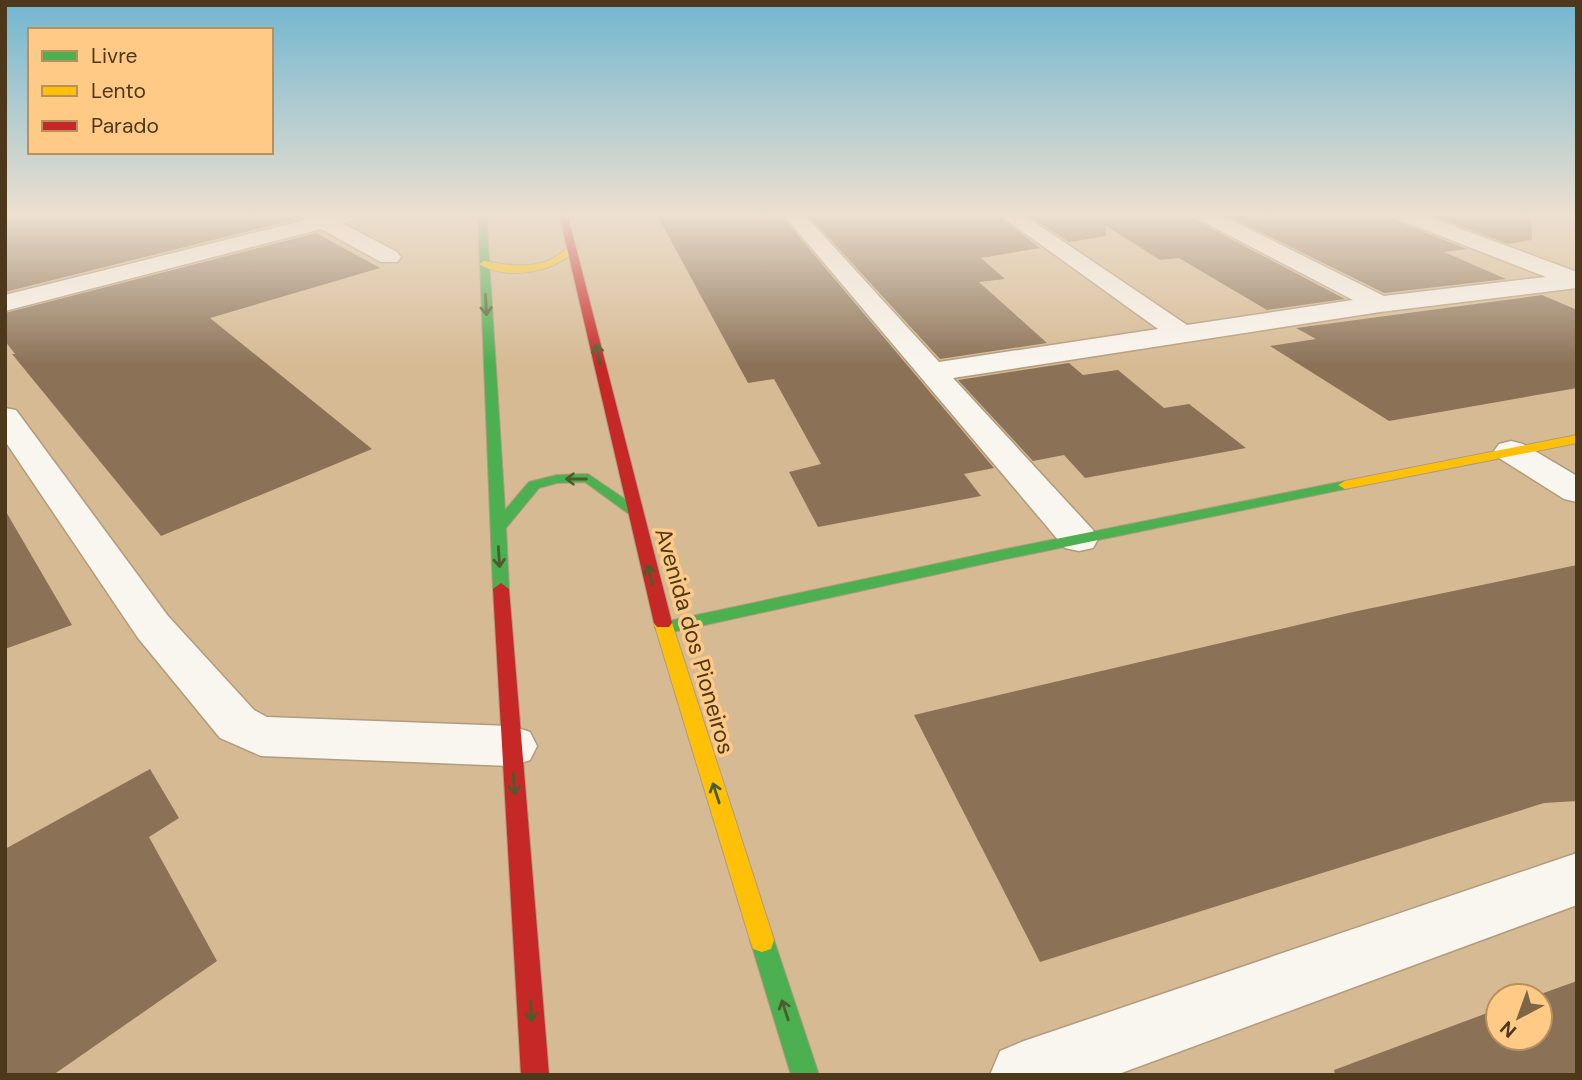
<svg xmlns="http://www.w3.org/2000/svg" width="1582" height="1080" font-family="'DM Sans',sans-serif">
  <style>
    .building { fill: #8b7257 }
    .lines { fill: none; stroke-linecap: round; stroke-linejoin: round }
    .street-casing { stroke: #b19b7d; stroke-width: 3 }
    .fast-casing { stroke: #b19b7d; stroke-width: 2 }
    .slow-casing { stroke: #b19b7d; stroke-width: 2 }
    .jam-casing { stroke: #b19b7d; stroke-width: 2 }
    .street { fill: #f9f5ef; fill-rule: evenodd }
    .fast { fill: #4caf50; fill-rule: evenodd }
    .slow { fill: #ffc107; fill-rule: evenodd }
    .jam { fill: #c62828; fill-rule: evenodd }
    .oneway { stroke: #4d5c2c }
    .labels { text-anchor: middle; dominant-baseline: central; stroke-width: 7; stroke-linejoin: round; paint-order: stroke }
    .street-label { font-size: 23px; fill: #4d381c; stroke: #feca86 }
  </style>
  <rect width="100%" height="100%" fill="#d6ba94"/>
  <!-- building -->
  <path class="building" d="M 5,213 L 278,213 L 293,220 L 5,292 Z
    M 656,213 L 779,213 L 994,468 L 964,474 L 981,496 L 818,527 L 789,472 L 821,464 L 774,379 L 748,383 Z
    M 806,213 L 995,213 L 1040,248 L 981,258 L 1005,279 L 979,282 L 1047,343 L 940,359 Z
    M 1025,213 L 1188,213 L 1193,219 L 1345,299 L 1267,310 L 1179,258 L 1160,260 L 1105,225 L 1106,236 L 1069,242 Z
    M 1222,213 L 1386,213 L 1391,219 L 1467,249 L 1444,252 L 1506,279 L 1384,293 Z
    M 1425,213 L 1531,213 L 1532,240 L 1508,244 Z
    M 316,233 L 380,268 L 210,318 L 372,449 L 161,536 L 12,354 L 15,354 L 5,341 L 5,313 Z
    M 1542,295 L 1577,310 L 1577,388 L 1389,421 L 1270,346 L 1316,339 L 1296,328 Z
    M 1069,363 L 1083,375 L 1118,370 L 1164,408 L 1189,404 L 1246,448 L 1085,478 L 1064,455 L 1033,461 L 958,380 Z
    M 5,510 L 72,625 L 5,649 Z
    M 1577,565 L 1577,801 L 1544,803 L 1522,810 L 1040,962 L 914,715 L 1353,612 Z
    M 150,769 L 179,818 L 149,837 L 217,961 L 53,1075 L 5,1075 L 5,849 Z
    M 1577,981 L 1577,1075 L 1335,1075 L 1334,1070 L 1498,1009 L 1498,1038 L 1540,1038 L 1540,996 L 1535,996 Z"/>
  <g class="lines">
    <defs>
      <path id="street" d="M 302,213 L 367,213 L 364,217 L 342,223 L 397,252 L 401,257 L 397,262 L 381,262 L 321,229 L 5,311 L 5,295 L 305,220 L 301,215 Z
        M 782,213 L 803,213 L 939,362 L 1158,329 L 997,213 L 1021,213 L 1187,325 L 1353,300 L 1194,217 L 1191,213 L 1217,213 L 1384,296 L 1546,277 L 1392,217 L 1389,213 L 1418,213 L 1577,272 L 1577,288 L 1380,312 L 953,378 L 1093,530 L 1098,539 L 1093,548 L 1079,551 L 1065,548 Z
        M 5,408 L 16,410 L 168,616 L 254,710 L 267,717 L 512,726 L 530,732 L 537,746 L 530,760 L 512,766 L 261,756 L 220,738 L 138,638 L 5,441 Z
        M 1511,441 L 1523,444 L 1577,476 L 1577,502 L 1564,499 L 1499,458 L 1494,451 L 1499,444 Z
        M 1577,853 L 1577,905 L 1116,1075 L 990,1075 L 1000,1051 L 1024,1041 Z"/>
      <path id="fast" d="M 478,213 L 486,213 L 505,510 L 529,482 L 557,475 L 588,474 L 642,511 L 634,516 L 629,514 L 585,482 L 557,483 L 539,488 L 506,528 L 509,589 L 501,595 L 493,589 Z
        M 1345,481 L 1350,482 L 1352,485 L 1350,488 L 1006,559 L 664,634 L 658,632 L 655,628 L 658,624 L 664,622 L 1006,549 Z
        M 762,928 L 771,931 L 819,1075 L 791,1075 L 750,940 L 753,931 Z"/>
      <path id="slow" d="M 570,245 L 578,247 C 557,273 507,281 479,264 L 484,261 C 516,267 546,271 570,245 Z
        M 1577,435 L 1577,443 L 1345,489 L 1338,485 L 1345,481 Z
        M 663,617 L 669,619 L 672,623 L 774,940 L 771,949 L 762,952 L 753,949 L 750,940 L 654,623 L 657,619 Z"/>
      <path id="jam" d="M 559,213 L 567,213 L 672,623 L 669,627 L 657,627 L 654,623 Z
        M 501,583 L 509,589 L 549,1075 L 521,1075 L 493,589 Z"/>
    </defs>
    <!-- street casing -->
    <use href="#street" class="street-casing"/>
    <!-- fast casing -->
    <use href="#fast" class="fast-casing"/>
    <!-- slow casing -->
    <use href="#slow" class="slow-casing"/>
    <!-- jam casing -->
    <use href="#jam" class="jam-casing"/>
    <!-- street -->
    <use href="#street" class="street"/>
    <!-- fast -->
    <use href="#fast" class="fast"/>
    <!-- slow -->
    <use href="#slow" class="slow"/>
    <!-- jam -->
    <use href="#jam" class="jam"/>
  </g>
  <!-- one-way arrows -->
  <defs><path id="oneway-shaft" d="M-6 0H5M1.5-3L5.5 0L1.5 3" fill="none" stroke-width="1.6" stroke-linecap="round" stroke-linejoin="round" transform="scale(1.75)"/></defs>
  <g class="oneway">
    <use href="#oneway-shaft" transform="translate(486 305) rotate(87)"/>
    <use href="#oneway-shaft" transform="translate(598 354) rotate(-103)"/>
    <use href="#oneway-shaft" transform="translate(576 479) rotate(180)"/>
    <use href="#oneway-shaft" transform="translate(499 557) rotate(86)"/>
    <use href="#oneway-shaft" transform="translate(650 575) rotate(-104)"/>
    <use href="#oneway-shaft" transform="translate(514 784) rotate(86)"/>
    <use href="#oneway-shaft" transform="translate(716 793) rotate(-108)"/>
    <use href="#oneway-shaft" transform="translate(785 1010) rotate(-108)"/>
    <use href="#oneway-shaft" transform="translate(531 1011) rotate(86)"/>
  </g>
  <!-- sky -->
  <linearGradient id="sky" x2="0" y2="1"><stop stop-color="#71b6d0"/><stop offset="0.59" stop-color="#ede0cf"/><stop offset="1" stop-color="#ede0cf" stop-opacity="0"/></linearGradient>
  <rect width="1582" height="364" fill="url(#sky)"/>
  <g class="labels">
    <!-- street labels -->
    <g class="street-label">
      <text transform="translate(695 641) rotate(74)">Avenida dos Pioneiros</text>
    </g>
  </g>
  <!-- border -->
  <rect width="1582" height="1080" fill="none" stroke="#4d381c" stroke-width="14"/>
  <!-- legend -->
  <rect x="28" y="28" width="245" height="126" fill="#feca86" stroke="#b7905c" stroke-width="2"/>
  <rect x="42" y="51" width="35" height="10" fill="#4caf50" stroke="#b7905c" stroke-width="2"/>
  <text x="91" y="63" font-size="21" fill="#4d381c">Livre</text>
  <rect x="42" y="86" width="35" height="10" fill="#ffc107" stroke="#b7905c" stroke-width="2"/>
  <text x="91" y="98" font-size="21" fill="#4d381c">Lento</text>
  <rect x="42" y="121" width="35" height="10" fill="#c62828" stroke="#b7905c" stroke-width="2"/>
  <text x="91" y="133" font-size="21" fill="#4d381c">Parado</text>
  <!-- north arrow -->
  <g transform="translate(1519 1017) rotate(221)"><circle r="33" fill="#feca86" stroke="#b7905c" stroke-width="2"/>
  <path d="M0-5L12 26L0 18L-12 26Z" fill="#7d6646"/>
  <text y="-10" font-size="19" font-weight="bold" text-anchor="middle" fill="#4d381c">N</text>
  </g>
</svg>
